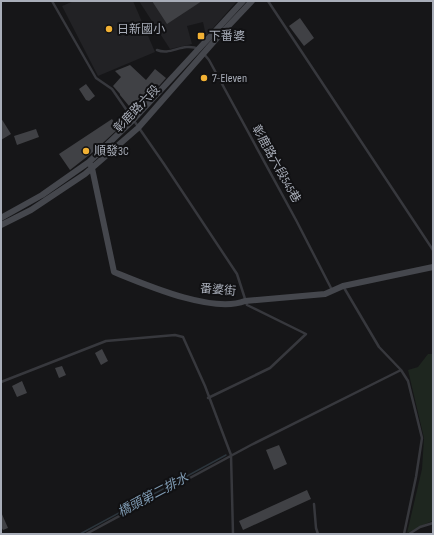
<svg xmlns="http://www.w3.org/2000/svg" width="434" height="535" font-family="'Sofia Sans Condensed','Noto Sans TC',sans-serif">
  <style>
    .built { fill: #222225 }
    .green { fill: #1e261f }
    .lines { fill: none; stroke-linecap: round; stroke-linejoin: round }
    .stream { stroke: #2c353c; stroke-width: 1.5 }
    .building { fill: #404145 }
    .lane { stroke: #37383d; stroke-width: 2.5 }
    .secondary { stroke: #45474d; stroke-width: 6 }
    .poi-dot { fill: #f2b134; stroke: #111113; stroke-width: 1.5 }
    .labels { text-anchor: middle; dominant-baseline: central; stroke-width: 4; stroke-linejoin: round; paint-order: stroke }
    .poi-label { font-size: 12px; fill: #a8adb8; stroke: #111113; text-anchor: start }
    .street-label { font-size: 12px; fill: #a8adb8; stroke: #111113 }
    .water-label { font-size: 13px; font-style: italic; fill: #7f9bb3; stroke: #111113 }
  </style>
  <rect width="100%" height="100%" fill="#161618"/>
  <!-- built -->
  <path class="built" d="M 74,1 L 133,1 L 155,52 L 98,76 L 62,6 Z
    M 139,1 L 237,1 L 206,36 L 203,22 L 187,26 L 192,44 L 170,49 Z"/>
  <!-- green -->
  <path class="green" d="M 428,354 L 433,354 L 433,528 L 432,521 L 407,533 L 422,469 L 424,438 L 408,370 L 418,367 Z"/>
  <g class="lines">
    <!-- stream -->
    <path class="stream" d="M 80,534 L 226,455"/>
  </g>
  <!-- building -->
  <path class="building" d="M 152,1 L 202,1 L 167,24 Z
    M 300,18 L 314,38 L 304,46 L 289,26 Z
    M 130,65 L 146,80 L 155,69 L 166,78 L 159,86 L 157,84 L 132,112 L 129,106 L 120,95 L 120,94 L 113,86 L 121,77 L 115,71 Z
    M 86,84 L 95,96 L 89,101 L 86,100 L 79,89 Z
    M 1,118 L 11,134 L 1,140 Z
    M 112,119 L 118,129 L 93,152 L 70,170 L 59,154 Z
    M 36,129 L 39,137 L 17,145 L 14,136 Z
    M 102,349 L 108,361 L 101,365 L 95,353 Z
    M 62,366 L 66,375 L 59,378 L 55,368 Z
    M 22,381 L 27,393 L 17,397 L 12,386 Z
    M 279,445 L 287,464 L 274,470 L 266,450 Z
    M 307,490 L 311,499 L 243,530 L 239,521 Z
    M 1,512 L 8,528 L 3,530 L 1,527 Z"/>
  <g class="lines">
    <!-- lane -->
    <path class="lane" d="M 52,1 L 96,78 L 112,89 L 164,164 L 237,274 L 247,305 L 306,334 L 270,368 L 208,398
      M 268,1 L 433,250
      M 157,50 C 171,56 182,42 199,49
      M 204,54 L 209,60 L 296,220 L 332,290
      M 343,286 L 379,347 L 401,370 L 408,381 L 422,438 L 416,477 L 404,534
      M 1,382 L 106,341 L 175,335 L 183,337 L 205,386 L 231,455 L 233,534
      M 314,504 L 316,528 L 318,534
      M 86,534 L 251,445 L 401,370
      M 409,534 L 420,527 L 433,523"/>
    <!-- secondary -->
    <path class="secondary" d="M 89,162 L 92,168 L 114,272 C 146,285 213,314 245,301 L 325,294 L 343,286 L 433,267
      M 1,218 L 42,195 L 89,162 L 133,120 L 243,1
      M 1,225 L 31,210 L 85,174 L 138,128 L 217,38 L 252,1"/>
  </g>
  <!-- markers -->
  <g class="poi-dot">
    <circle cx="109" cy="29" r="4"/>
    <rect x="197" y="32" width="8" height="8" rx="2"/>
    <circle cx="204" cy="78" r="4"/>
    <circle cx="86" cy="151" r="4"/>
  </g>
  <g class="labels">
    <!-- poi labels -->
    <g class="poi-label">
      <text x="117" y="29">日新國小</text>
      <text x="209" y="36">下番婆</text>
      <text x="212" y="78">7-Eleven</text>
      <text x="94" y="151">順發3C</text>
    </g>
    <!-- street labels -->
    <g class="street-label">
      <text transform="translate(137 109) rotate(-46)">彰鹿路六段</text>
      <text transform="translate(276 164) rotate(61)">彰鹿路六段545巷</text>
      <text transform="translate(218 290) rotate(5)">番婆街</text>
    </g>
    <!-- water labels -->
    <g class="water-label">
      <text transform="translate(153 495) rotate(-28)">橋頭第二排水</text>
    </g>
  </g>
  <!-- border -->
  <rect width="434" height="535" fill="none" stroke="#a8adb8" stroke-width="4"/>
</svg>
